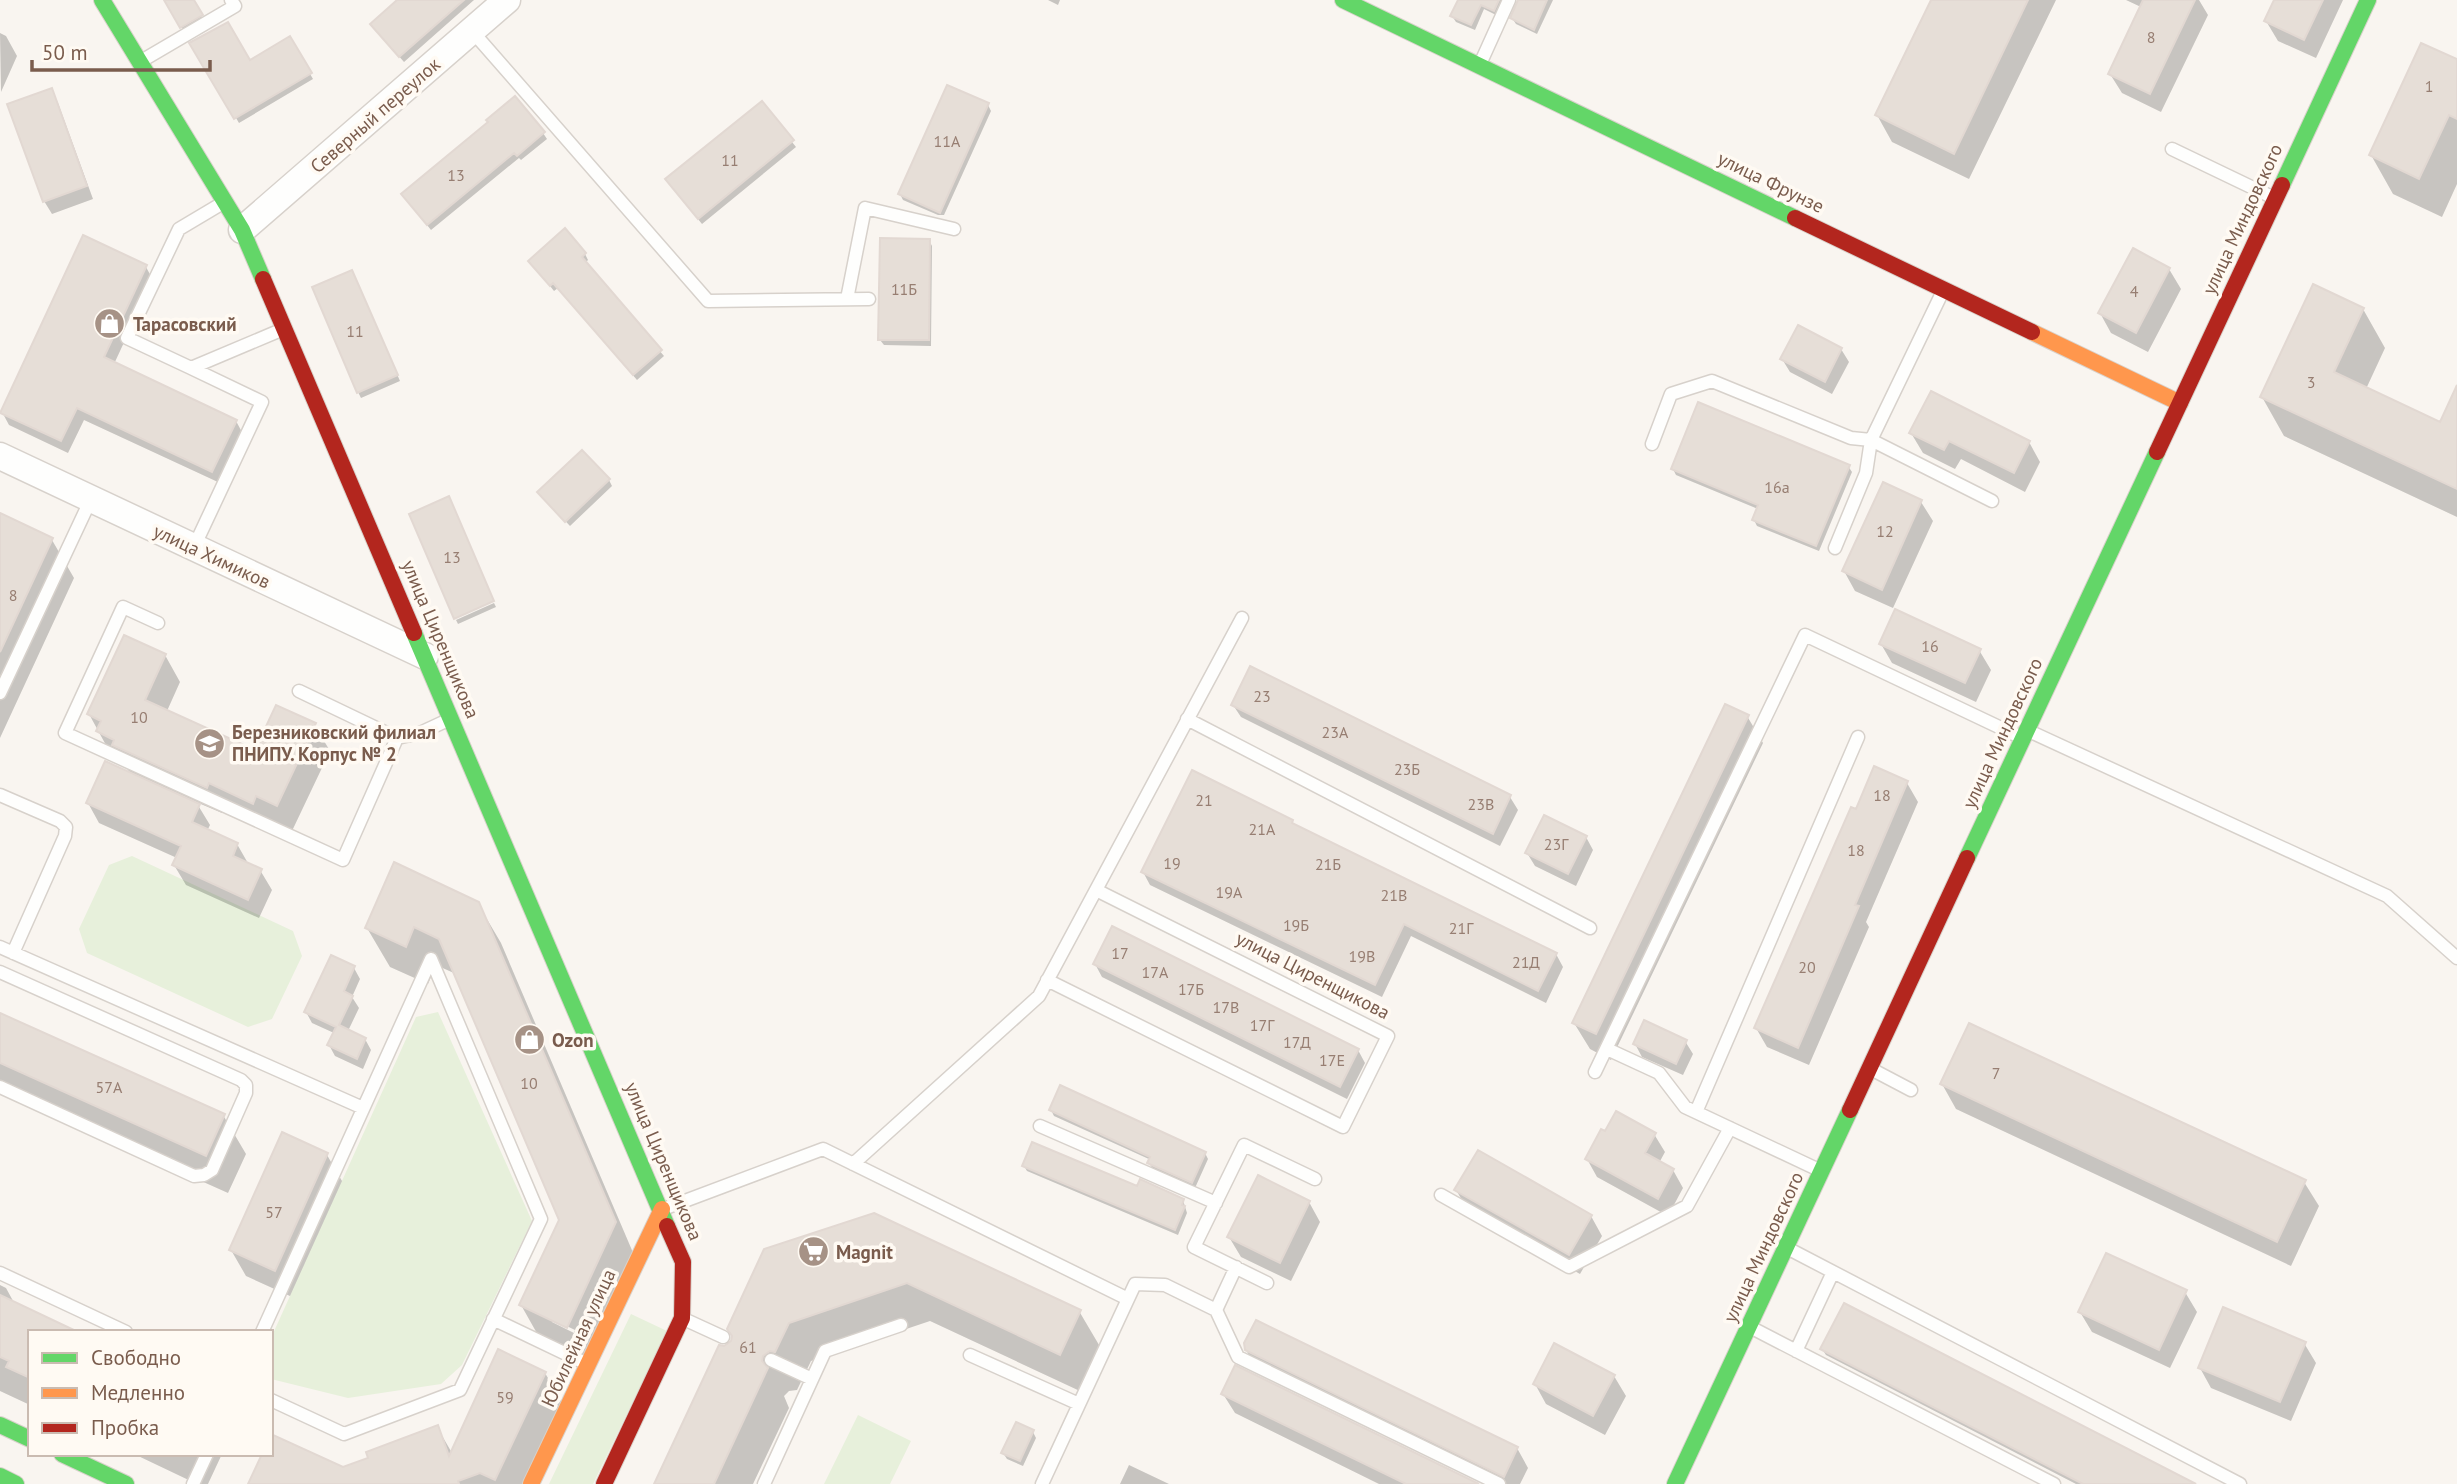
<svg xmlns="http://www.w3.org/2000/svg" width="2457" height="1484" font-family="'PT Sans',sans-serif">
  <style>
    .green { fill: #e7f0db }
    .shadow { fill: #0003; fill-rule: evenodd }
    .building { fill: #e6ded7; stroke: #e2d8d2; stroke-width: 2 }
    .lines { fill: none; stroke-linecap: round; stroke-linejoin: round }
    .lane-casing { stroke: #d7d1cb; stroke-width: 15 }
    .street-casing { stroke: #d7d1cb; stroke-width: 29 }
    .fast-casing { stroke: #d9d2cb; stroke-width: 18 }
    .slow-casing { stroke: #d9d2cb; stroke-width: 18 }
    .jam-casing { stroke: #d9d2cb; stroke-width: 18 }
    .lane { stroke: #fefefd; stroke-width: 12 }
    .street { stroke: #fefefd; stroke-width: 26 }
    .fast { stroke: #63d668; stroke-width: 16 }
    .slow { stroke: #ff974d; stroke-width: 16 }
    .jam { stroke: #b3261e; stroke-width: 16 }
    .labels { text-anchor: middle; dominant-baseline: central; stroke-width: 7; stroke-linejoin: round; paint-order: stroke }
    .number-label { font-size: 16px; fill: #977e72 }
    .street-label { font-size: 19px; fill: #7a5c4d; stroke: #fffaf3 }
    .poi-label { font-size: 19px; font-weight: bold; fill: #7a5c4d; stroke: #fffaf3; text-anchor: start }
  </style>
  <rect width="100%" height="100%" fill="#f9f5f0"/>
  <!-- green -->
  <path class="green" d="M 132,856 L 293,931 L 302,956 L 272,1019 L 248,1027 L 87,953 L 79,929 L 109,865 Z
    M 438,1012 L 532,1221 L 462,1365 L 441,1384 L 348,1398 L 271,1379 L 271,1338 L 416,1017 Z
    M 631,1314 L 667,1331 L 593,1484 L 549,1484 Z
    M 858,1415 L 911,1441 L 890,1484 L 824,1484 Z"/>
  <!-- shadow -->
  <path class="shadow" d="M 166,0 L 192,0 L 204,21 L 185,33 Z
    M 400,0 L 474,0 L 404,62 L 376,30 Z
    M 1048,0 L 1060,0 L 1058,5 Z
    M 1460,0 L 1506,0 L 1498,16 L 1484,9 L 1475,30 L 1456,22 L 1452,16 Z
    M 1519,0 L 1553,0 L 1537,34 L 1516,24 L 1512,18 Z
    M 1933,0 L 2056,0 L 1969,179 L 1892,142 L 1877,115 Z
    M 2126,0 L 2199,0 L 2208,15 L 2161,112 L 2122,93 L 2110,74 L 2141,7 Z
    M 2276,0 L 2343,0 L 2316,58 L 2278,41 L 2266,21 Z
    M 0,33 L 6,36 L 17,56 L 1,92 Z
    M 289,38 L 313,79 L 239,123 L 192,44 L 250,62 Z
    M 2457,61 L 2457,184 L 2442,217 L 2393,194 L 2371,155 Z
    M 51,90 L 58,103 L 93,199 L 52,214 L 44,201 Z
    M 761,103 L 796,147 L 702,224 L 671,186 Z
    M 988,105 L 991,111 L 944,215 L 938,215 L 903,200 L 900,194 Z
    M 543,133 L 547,139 L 521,160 L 519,158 L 431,230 L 407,200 Z
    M 929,240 L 932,246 L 931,346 L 884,345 L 880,340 Z
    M 585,254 L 588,260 L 585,263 L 664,356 L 637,380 L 558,288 L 554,291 L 530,261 Z
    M 146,267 L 153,280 L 114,364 L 236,421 L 243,434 L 220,483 L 84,420 L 68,453 L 9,425 L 2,412 Z
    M 2169,269 L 2181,289 L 2148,352 L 2111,333 L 2100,313 Z
    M 355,278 L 400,381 L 361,398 L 358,392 Z
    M 2363,309 L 2385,348 L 2366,389 L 2441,424 L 2457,399 L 2457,517 L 2284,436 L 2262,397 Z
    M 1841,349 L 1849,362 L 1832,394 L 1790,372 L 1782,359 Z
    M 1911,433 L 2029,442 L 2040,462 L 2025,492 L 1961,459 L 1955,469 L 1923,453 Z
    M 1848,466 L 1852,472 L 1819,551 L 1757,526 L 1754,520 L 1758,509 L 1676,475 L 1673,469 Z
    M 609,480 L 612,486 L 570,526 L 539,493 Z
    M 1921,502 L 1933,521 L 1893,608 L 1855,591 L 1844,571 Z
    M 0,515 L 52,540 L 74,578 L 0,738 Z
    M 494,603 L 496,607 L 458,624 L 456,620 Z
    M 1881,644 L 1979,650 L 1991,670 L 1976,702 L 1892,663 Z
    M 165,655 L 180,682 L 167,711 L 256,752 L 314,724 L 330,751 L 292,831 L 224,809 L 222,813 L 196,802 L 210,825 L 207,831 L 237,844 L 249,865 L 260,870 L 272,890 L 259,918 L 186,885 L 174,865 L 177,858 L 99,823 L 88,803 L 131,775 L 124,763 L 113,758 L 89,714 Z
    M 1233,705 L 1510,797 L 1518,810 L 1500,846 L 1241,717 Z
    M 1747,716 L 1763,743 L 1611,1060 L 1590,1049 L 1574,1023 Z
    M 1875,769 L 1907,783 L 1918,802 L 1866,922 L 1869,927 L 1809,1065 L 1767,1047 L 1756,1028 Z
    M 1292,822 L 1294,826 L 1556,954 L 1563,967 L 1546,1003 L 1411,936 L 1382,997 L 1150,885 L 1143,872 Z
    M 1586,837 L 1593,850 L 1576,886 L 1535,866 L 1527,853 Z
    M 478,904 L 501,943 L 637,1262 L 589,1365 L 543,1344 L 521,1305 L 561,1220 L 456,974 L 436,965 L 428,984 L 390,967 L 367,928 ZM 552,1319 L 575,1330 L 574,1333 L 552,1322 Z
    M 1095,964 L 1358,1050 L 1365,1063 L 1347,1099 L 1102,977 Z
    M 354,968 L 360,979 L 352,997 L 359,1008 L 348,1031 L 365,1039 L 371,1050 L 363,1069 L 335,1056 L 329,1045 L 334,1033 L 312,1023 L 306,1012 Z
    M 0,1015 L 223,1115 L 246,1154 L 228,1193 L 0,1091 Z
    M 1685,1041 L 1693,1054 L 1683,1075 L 1642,1057 L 1635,1044 Z
    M 1942,1084 L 2304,1182 L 2319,1206 L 2291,1266 L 1956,1109 Z
    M 1051,1110 L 1205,1153 L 1208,1159 L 1195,1188 L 1153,1169 L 1149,1163 L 1151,1160 L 1054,1116 Z
    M 1654,1134 L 1665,1152 L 1659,1163 L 1673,1170 L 1683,1188 L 1668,1216 L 1597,1177 L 1587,1159 Z
    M 327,1155 L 342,1181 L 290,1296 L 246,1276 L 231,1250 Z
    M 1024,1166 L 1138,1188 L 1183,1200 L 1187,1213 L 1178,1235 L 1027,1171 Z
    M 1456,1190 L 1591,1216 L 1602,1236 L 1580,1274 L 1468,1210 Z
    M 1309,1202 L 1320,1222 L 1291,1281 L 1241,1257 L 1229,1237 Z
    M 765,1250 L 1079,1311 L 1102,1350 L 1082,1392 L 930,1321 L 811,1361 L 797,1390 L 789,1391 L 784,1396 L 789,1408 L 753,1484 L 656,1484 L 725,1347 L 732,1342 Z
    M 0,1285 L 6,1288 L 30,1332 L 30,1405 L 0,1391 Z
    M 2185,1292 L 2197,1312 L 2170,1368 L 2092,1332 L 2080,1312 Z
    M 2304,1343 L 2316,1363 L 2291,1421 L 2211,1388 L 2200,1368 Z
    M 1822,1349 L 2192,1484 L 2076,1484 L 1826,1355 Z
    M 1246,1350 L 1517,1448 L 1528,1468 L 1520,1484 L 1492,1484 L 1258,1370 Z
    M 545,1373 L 568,1412 L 533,1484 L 253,1484 L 343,1469 L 437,1427 L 452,1453 Z
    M 1614,1376 L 1626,1396 L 1605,1435 L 1546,1404 L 1535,1384 Z
    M 1223,1394 L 1475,1484 L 1379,1484 L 1235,1413 Z
    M 1033,1432 L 1036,1438 L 1023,1466 L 1007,1459 L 1003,1453 Z
    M 134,1454 L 222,1454 L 208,1484 L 197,1484 Z
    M 1129,1465 L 1169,1484 L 1120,1484 Z"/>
  <!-- building -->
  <path class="building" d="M 164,0 L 194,0 L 203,15 L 180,28 Z
    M 397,0 L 464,0 L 399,57 L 370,24 Z
    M 1458,0 L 1499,0 L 1494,11 L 1481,5 L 1471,25 L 1450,16 Z
    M 1518,0 L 1547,0 L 1534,30 L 1510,18 Z
    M 1931,0 L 2028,0 L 1954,154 L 1875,115 Z
    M 2143,0 L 2195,0 L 2150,94 L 2108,74 Z
    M 2274,0 L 2323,0 L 2304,40 L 2264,21 Z
    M 228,22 L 250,60 L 290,36 L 312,73 L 234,119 L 189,43 Z
    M 2421,43 L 2457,59 L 2457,119 L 2449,115 L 2419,179 L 2369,155 Z
    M 947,85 L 989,103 L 940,213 L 898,194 Z
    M 52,88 L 87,186 L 43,202 L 7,104 Z
    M 515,96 L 545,132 L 517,156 L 514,153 L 427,225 L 401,194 L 488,122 L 486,120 Z
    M 762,101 L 794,140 L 698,219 L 665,179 Z
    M 565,228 L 586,253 L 582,257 L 662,350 L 633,375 L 553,283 L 550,286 L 528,261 Z
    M 83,235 L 147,265 L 104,357 L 237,420 L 212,472 L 77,408 L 61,441 L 0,413 Z
    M 880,238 L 930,239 L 929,340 L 878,340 Z
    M 2133,248 L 2170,268 L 2136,333 L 2098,313 Z
    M 352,270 L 398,375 L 357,393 L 312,287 Z
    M 2313,284 L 2364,308 L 2334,372 L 2440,422 L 2457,385 L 2457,489 L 2260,397 Z
    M 1798,325 L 1842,348 L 1825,382 L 1780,359 Z
    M 1931,391 L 2030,441 L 2014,473 L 1949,441 L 1944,450 L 1909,433 Z
    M 1698,402 L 1850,465 L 1816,546 L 1752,520 L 1758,505 L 1671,469 Z
    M 582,450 L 610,479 L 565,522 L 537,492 Z
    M 1883,482 L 1922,500 L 1882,590 L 1842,571 Z
    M 449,496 L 494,601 L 454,619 L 409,514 Z
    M 0,513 L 53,538 L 0,652 Z
    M 1895,609 L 1981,649 L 1965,683 L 1879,644 Z
    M 124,635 L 166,654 L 145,700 L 255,750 L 276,705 L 316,723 L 277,806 L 256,796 L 253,804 L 209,783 L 207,788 L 112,745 L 114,740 L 96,731 L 101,721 L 87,714 Z
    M 1250,666 L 1511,795 L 1493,834 L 1231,705 Z
    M 1725,704 L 1749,715 L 1596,1034 L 1572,1023 Z
    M 105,761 L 200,804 L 192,822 L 238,843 L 233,856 L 262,869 L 248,900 L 172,865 L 181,846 L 86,803 Z
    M 1874,766 L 1908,781 L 1855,905 L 1859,906 L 1798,1048 L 1754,1028 L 1851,807 L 1856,809 Z
    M 1192,770 L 1293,820 L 1292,823 L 1557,953 L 1538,991 L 1404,924 L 1375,985 L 1141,872 Z
    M 1544,815 L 1587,836 L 1568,874 L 1525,853 Z
    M 394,862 L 479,902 L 616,1222 L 567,1328 L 519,1305 L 559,1220 L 439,939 L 414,927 L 406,947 L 365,928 Z
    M 1112,926 L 1359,1049 L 1340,1087 L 1093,964 Z
    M 331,955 L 355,966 L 344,991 L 353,996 L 339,1025 L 366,1038 L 357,1059 L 327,1045 L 336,1027 L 304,1012 Z
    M 0,1013 L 225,1114 L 206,1156 L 0,1063 Z
    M 1644,1020 L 1687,1040 L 1676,1064 L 1633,1044 Z
    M 1969,1023 L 2306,1180 L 2277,1242 L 1940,1084 Z
    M 1060,1085 L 1206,1152 L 1192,1183 L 1147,1163 L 1150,1157 L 1049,1110 Z
    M 1616,1111 L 1656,1133 L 1645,1153 L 1674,1169 L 1658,1199 L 1585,1159 L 1601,1129 L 1605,1131 Z
    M 282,1132 L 328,1153 L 275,1271 L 229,1250 Z
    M 1032,1142 L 1137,1186 L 1140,1179 L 1184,1199 L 1182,1205 L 1185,1206 L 1175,1230 L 1022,1166 Z
    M 1478,1150 L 1592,1215 L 1569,1255 L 1454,1190 Z
    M 1258,1175 L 1310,1201 L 1280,1263 L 1227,1237 Z
    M 874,1213 L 1081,1310 L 1060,1355 L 907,1283 L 789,1323 L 775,1352 L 770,1351 L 763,1356 L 762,1361 L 768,1368 L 714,1484 L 654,1484 L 719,1345 L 724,1346 L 731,1341 L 732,1336 L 727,1329 L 764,1249 Z
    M 2106,1253 L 2187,1290 L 2159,1350 L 2078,1312 Z
    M 0,1295 L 78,1332 L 30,1332 L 30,1378 L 6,1367 L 9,1361 L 0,1357 Z
    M 1844,1303 L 2196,1484 L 2083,1484 L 1820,1349 Z
    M 2223,1307 L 2306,1342 L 2280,1402 L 2198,1368 Z
    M 1256,1320 L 1518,1447 L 1504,1477 L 1245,1350 L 1244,1343 Z
    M 1554,1343 L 1615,1375 L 1593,1416 L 1533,1384 Z
    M 498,1349 L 546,1372 L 495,1480 L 480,1473 L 458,1481 L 459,1484 L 248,1484 L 262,1454 L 271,1454 L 271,1434 L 343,1467 L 368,1458 L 366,1452 L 438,1425 L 449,1456 Z
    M 1235,1365 L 1479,1484 L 1406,1484 L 1221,1394 Z
    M 1016,1422 L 1034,1430 L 1020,1461 L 1001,1453 Z"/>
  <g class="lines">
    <defs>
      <path id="lane" d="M 472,31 L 708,301 L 869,299
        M 143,60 L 235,6 L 231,0
        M 1481,62 L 1509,0
        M 2172,149 L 2272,197
        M 221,204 L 179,229 L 127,338 L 191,368 L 281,330
        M 1942,293 L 1871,440 L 1992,501
        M 847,299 L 865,208 L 954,229
        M 191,368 L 262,402 L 194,547
        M 1652,444 L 1671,394 L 1712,381 L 1851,438 L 1871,440 L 1866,473 L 1835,548
        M 158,623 L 123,607 L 65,733 L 343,860 L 397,738 L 299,691
        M 0,693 L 91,499
        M 1187,719 L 1590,928
        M 2031,732 L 2387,896 L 2457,958
        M 397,738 L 420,733 L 448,720
        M 0,795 L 60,821 L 66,827 L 65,836 L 13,953
        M 0,947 L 363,1108
        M 0,972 L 241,1080 L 246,1085 L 246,1093 L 212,1170 L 204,1175 L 194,1176 L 0,1087
        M 1047,980 L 1343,1127 L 1388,1036 L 1096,890
        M 1607,1049 L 1659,1073 L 1685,1107 L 1819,1170
        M 1873,1070 L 1911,1090
        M 1595,1072 L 1805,635 L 2020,737
        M 1696,1112 L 1858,737
        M 1040,1126 L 1216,1203
        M 853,1164 L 1039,996 L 1242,618
        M 1441,1195 L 1569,1267 L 1687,1206 L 1730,1128
        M 666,1208 L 823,1149 L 1128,1299 L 1042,1484
        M 1789,1249 L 2240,1484
        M 0,1273 L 126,1332
        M 1267,1283 L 1194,1247 L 1244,1145 L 1315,1179
        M 1128,1299 L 1135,1284 L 1165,1285 L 1216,1310 L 1238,1357 L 1499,1484
        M 1216,1310 L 1236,1267
        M 493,1319 L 585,1363
        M 686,1320 L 723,1337
        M 1752,1328 L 2054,1484
        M 262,1332 L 431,959
        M 1796,1351 L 1833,1272
        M 970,1355 L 1079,1404
        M 771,1360 L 812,1379
        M 271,1400 L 344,1434 L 460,1390 L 541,1219 L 431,959
        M 193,1484 L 207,1454
        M 764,1484 L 825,1351 L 901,1325"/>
      <path id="street" d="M 242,230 L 507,0
        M 0,456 L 425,656"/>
      <path id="fast" d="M 102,0 L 242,230 L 263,279
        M 1343,0 L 1795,218
        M 2282,185 L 2368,0
        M 414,633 L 667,1226
        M 1967,858 L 2157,452
        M 0,1425 L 30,1439
        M 62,1454 L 126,1484
        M 0,1476 L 16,1484
        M 1675,1484 L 1850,1110"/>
      <path id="slow" d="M 2032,332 L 2180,403
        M 531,1484 L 662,1209"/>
      <path id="jam" d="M 1795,218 L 2032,332
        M 263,279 L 414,633
        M 2157,452 L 2282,185
        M 1850,1110 L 1967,858
        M 604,1484 L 682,1318 L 683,1262 L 667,1226"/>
    </defs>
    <!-- lane casing -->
    <use href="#lane" class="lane-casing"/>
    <!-- street casing -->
    <use href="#street" class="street-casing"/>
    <!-- fast casing -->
    <use href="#fast" class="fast-casing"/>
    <!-- slow casing -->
    <use href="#slow" class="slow-casing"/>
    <!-- jam casing -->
    <use href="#jam" class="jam-casing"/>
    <!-- lane -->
    <use href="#lane" class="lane"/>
    <!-- street -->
    <use href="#street" class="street"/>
    <!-- fast -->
    <use href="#fast" class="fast"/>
    <!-- slow -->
    <use href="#slow" class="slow"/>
    <!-- jam -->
    <use href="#jam" class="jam"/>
  </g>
  <!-- icons -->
  <defs>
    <symbol id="shop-disc" viewBox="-11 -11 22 22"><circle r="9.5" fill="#a69286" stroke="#fffaf3"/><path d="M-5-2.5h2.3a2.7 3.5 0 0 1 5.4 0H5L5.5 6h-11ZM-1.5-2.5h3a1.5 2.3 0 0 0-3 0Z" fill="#fff"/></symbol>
    <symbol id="university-disc" viewBox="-11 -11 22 22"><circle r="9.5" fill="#a69286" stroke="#fffaf3"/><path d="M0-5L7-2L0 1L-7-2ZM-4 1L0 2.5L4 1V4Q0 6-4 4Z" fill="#fff"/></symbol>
    <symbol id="supermarket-disc" viewBox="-11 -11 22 22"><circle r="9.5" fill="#a69286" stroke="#fffaf3"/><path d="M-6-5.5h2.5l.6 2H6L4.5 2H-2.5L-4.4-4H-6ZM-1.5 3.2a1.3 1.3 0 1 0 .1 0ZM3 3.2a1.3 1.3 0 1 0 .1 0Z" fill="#fff"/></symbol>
  </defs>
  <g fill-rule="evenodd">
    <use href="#shop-disc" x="92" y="306" width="35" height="35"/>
    <use href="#university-disc" x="192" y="726" width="35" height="35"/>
    <use href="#shop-disc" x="512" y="1022" width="35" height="35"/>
    <use href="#supermarket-disc" x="796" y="1234" width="35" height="35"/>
  </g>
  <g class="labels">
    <!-- number labels -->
    <g class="number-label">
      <text x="2151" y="37">8</text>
      <text x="2429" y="86">1</text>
      <text x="947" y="141">11А</text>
      <text x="730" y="160">11</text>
      <text x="456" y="175">13</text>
      <text x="904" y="289">11Б</text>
      <text x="2134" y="291">4</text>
      <text x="355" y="331">11</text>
      <text x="2311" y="382">3</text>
      <text x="1777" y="487">16а</text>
      <text x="1885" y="531">12</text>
      <text x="452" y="557">13</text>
      <text x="13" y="595">8</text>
      <text x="1930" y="646">16</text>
      <text x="1262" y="696">23</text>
      <text x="139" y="717">10</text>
      <text x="1335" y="732">23А</text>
      <text x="1407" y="769">23Б</text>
      <text x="1882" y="795">18</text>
      <text x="1204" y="800">21</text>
      <text x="1481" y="804">23В</text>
      <text x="1262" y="829">21А</text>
      <text x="1556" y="844">23Г</text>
      <text x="1856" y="850">18</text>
      <text x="1172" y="863">19</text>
      <text x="1328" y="864">21Б</text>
      <text x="1229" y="892">19А</text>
      <text x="1394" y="895">21В</text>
      <text x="1296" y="925">19Б</text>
      <text x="1461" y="928">21Г</text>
      <text x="1120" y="953">17</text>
      <text x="1362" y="956">19В</text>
      <text x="1526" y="962">21Д</text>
      <text x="1807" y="967">20</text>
      <text x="1155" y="972">17А</text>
      <text x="1191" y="989">17Б</text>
      <text x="1226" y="1007">17В</text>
      <text x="1262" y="1025">17Г</text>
      <text x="1297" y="1042">17Д</text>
      <text x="1332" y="1060">17Е</text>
      <text x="1996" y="1073">7</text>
      <text x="529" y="1083">10</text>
      <text x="109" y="1087">57А</text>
      <text x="274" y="1212">57</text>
      <text x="748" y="1347">61</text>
      <text x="505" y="1397">59</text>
    </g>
    <!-- street labels -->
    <g class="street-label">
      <text transform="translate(375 115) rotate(-41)">Северный переулок</text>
      <text transform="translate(1771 182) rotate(26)">улица Фрунзе</text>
      <text transform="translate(2242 219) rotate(-65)">улица Миндовского</text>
      <text transform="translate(212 556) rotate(25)">улица Химиков</text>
      <text transform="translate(441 639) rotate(67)">улица Циренщикова</text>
      <text transform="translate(2002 733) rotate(-65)">улица Миндовского</text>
      <text transform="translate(1313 975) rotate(27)">улица Циренщикова</text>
      <text transform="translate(664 1161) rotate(67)">улица Циренщикова</text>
      <text transform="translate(1763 1247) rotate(-65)">улица Миндовского</text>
      <text transform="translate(578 1338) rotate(-65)">Юбилейная улица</text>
    </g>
    <!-- poi labels -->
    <g class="poi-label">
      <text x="133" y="324">Тарасовский</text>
      <text x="232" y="732">Березниковский филиал<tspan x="232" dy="22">ПНИПУ. Корпус № 2</tspan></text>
      <text x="552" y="1040">Ozon</text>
      <text x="836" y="1252">Magnit</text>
    </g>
  </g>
  <!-- legend -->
  <rect x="28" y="1330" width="245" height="126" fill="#fffaf3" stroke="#cabbb1" stroke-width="2"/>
  <rect x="42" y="1353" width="35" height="10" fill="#63d668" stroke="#cabbb1" stroke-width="2"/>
  <text x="91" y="1365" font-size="21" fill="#7a5c4d">Свободно</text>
  <rect x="42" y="1388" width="35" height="10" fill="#ff974d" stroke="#cabbb1" stroke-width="2"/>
  <text x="91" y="1400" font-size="21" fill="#7a5c4d">Медленно</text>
  <rect x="42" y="1423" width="35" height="10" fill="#b3261e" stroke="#cabbb1" stroke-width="2"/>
  <text x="91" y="1435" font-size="21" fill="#7a5c4d">Пробка</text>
  <!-- scale -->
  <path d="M32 60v10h178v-10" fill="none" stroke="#7a5c4d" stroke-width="3.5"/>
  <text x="42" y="60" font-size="21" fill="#7a5c4d" stroke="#fffaf3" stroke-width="5" paint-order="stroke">50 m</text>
</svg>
